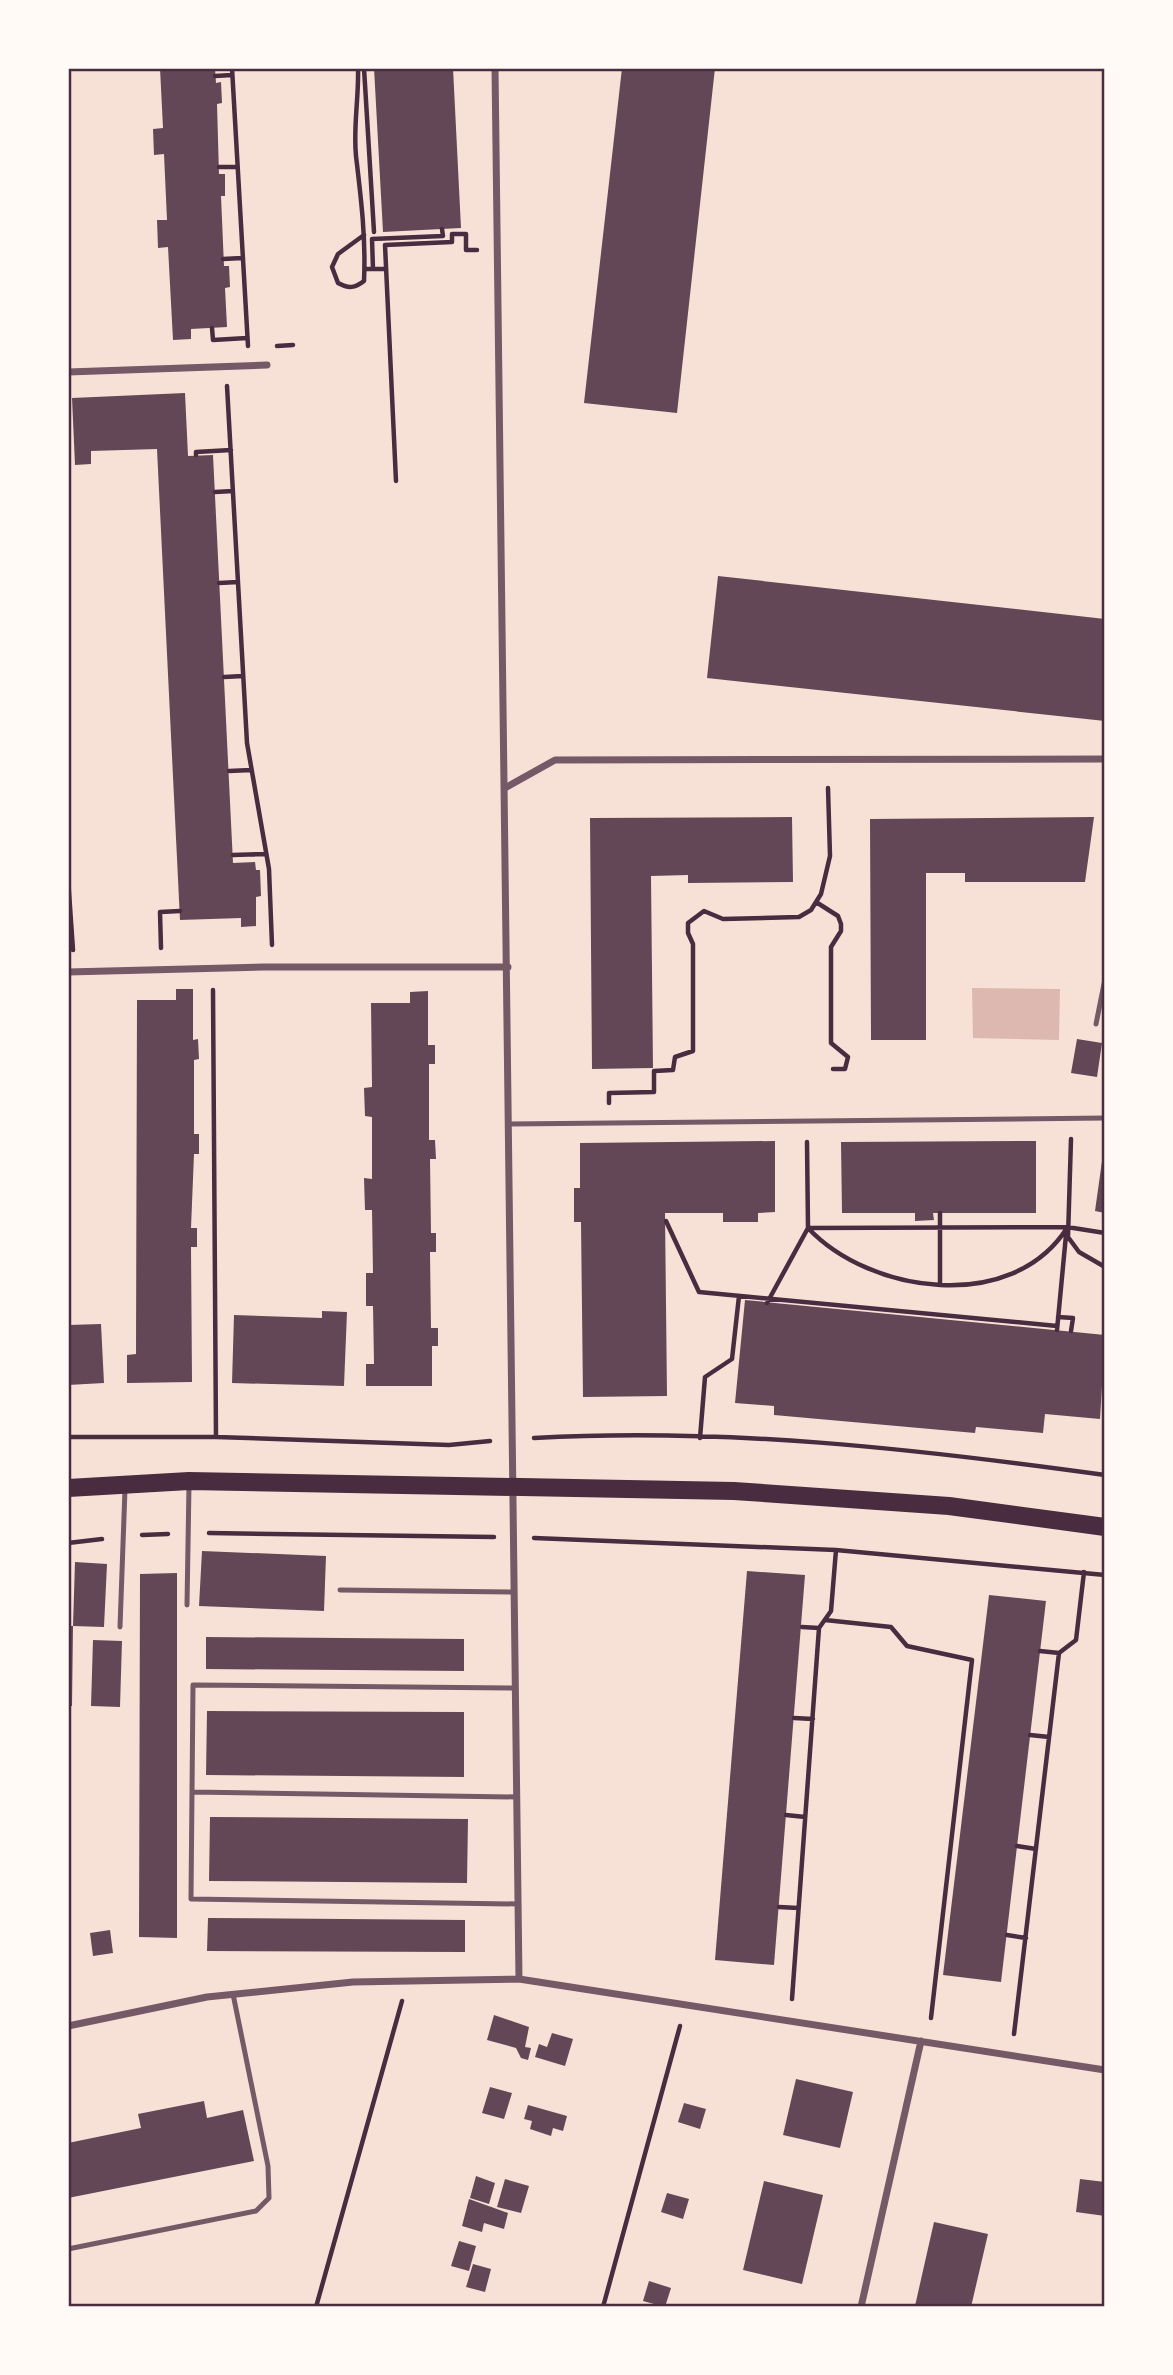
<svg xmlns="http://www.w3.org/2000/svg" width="1173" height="2375" font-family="'DM Sans',sans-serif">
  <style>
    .water { fill: #dcb8b0 }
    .building { fill: #644757 }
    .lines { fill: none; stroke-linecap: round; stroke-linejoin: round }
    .path { stroke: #4a2c40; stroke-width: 4.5 }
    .service { stroke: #755966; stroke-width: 5 }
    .minor { stroke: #755966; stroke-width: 7 }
    .primary { stroke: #4a2c40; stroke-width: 18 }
    .neatline { fill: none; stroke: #4a2c40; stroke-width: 2.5 }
  </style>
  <rect width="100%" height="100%" fill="#f7e1d7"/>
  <!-- water -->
  <path class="water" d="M 972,988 L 1060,989 L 1059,1040 L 973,1038 Z"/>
  <!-- building -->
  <path class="building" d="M 160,68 L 215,68 L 216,83 L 221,82 L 222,103 L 217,104 L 219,174 L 225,174 L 225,196 L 221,196 L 224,266 L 229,266 L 230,287 L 225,288 L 227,327 L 191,329 L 191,339 L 173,340 L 168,247 L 158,248 L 157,220 L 167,220 L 164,154 L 154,155 L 153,129 L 163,128 Z
    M 374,68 L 453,68 L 461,228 L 383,232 Z
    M 622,68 L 715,68 L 677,413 L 584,403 Z
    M 185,393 L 188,456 L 213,455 L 233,863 L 255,862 L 256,870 L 260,870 L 261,896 L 256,897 L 256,926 L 241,927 L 241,918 L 180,920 L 157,449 L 91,451 L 91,464 L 75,465 L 72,398 Z
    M 718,576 L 1105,619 L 1105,721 L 707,678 Z
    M 792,817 L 793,882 L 688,883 L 688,875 L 651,876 L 653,1068 L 592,1069 L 590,818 Z
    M 1094,817 L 1085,882 L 965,882 L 965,873 L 926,873 L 926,1040 L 871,1040 L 870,819 Z
    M 176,989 L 193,989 L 193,1040 L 198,1039 L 199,1059 L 194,1060 L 194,1134 L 199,1134 L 199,1154 L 194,1154 L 191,1228 L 197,1228 L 197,1247 L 191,1247 L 192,1382 L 127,1383 L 127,1355 L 136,1354 L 137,1000 L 176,1000 Z
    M 428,991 L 428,1045 L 435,1045 L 435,1064 L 429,1064 L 429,1140 L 435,1140 L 436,1159 L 430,1159 L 431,1233 L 436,1233 L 436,1252 L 430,1252 L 431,1328 L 438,1328 L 438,1346 L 432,1346 L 432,1386 L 366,1386 L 366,1364 L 374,1364 L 373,1306 L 366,1306 L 366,1273 L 373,1273 L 372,1210 L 365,1210 L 364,1178 L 372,1179 L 372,1117 L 365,1116 L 364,1088 L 372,1087 L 371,1003 L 410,1003 L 410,992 Z
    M 1077,1039 L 1102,1043 L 1097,1077 L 1071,1073 Z
    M 775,1141 L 775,1212 L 758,1213 L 758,1222 L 723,1222 L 723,1213 L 665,1213 L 667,1396 L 583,1397 L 581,1222 L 574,1222 L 574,1188 L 580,1188 L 580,1143 Z
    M 1036,1141 L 1036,1213 L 933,1213 L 934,1220 L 915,1221 L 915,1213 L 842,1213 L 841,1142 Z
    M 1103,1154 L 1105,1154 L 1105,1213 L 1095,1211 Z
    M 745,1300 L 1105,1335 L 1100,1419 L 1045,1414 L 1043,1433 L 976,1427 L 975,1433 L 774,1415 L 774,1406 L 735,1403 Z
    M 322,1311 L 347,1312 L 344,1386 L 232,1383 L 234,1315 L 322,1318 Z
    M 101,1324 L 104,1383 L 68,1385 L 68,1325 Z
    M 202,1551 L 326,1556 L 324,1611 L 199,1606 Z
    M 75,1562 L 107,1564 L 104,1627 L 73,1626 Z
    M 747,1571 L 805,1575 L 774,1965 L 715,1960 Z
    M 177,1573 L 177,1938 L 139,1937 L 140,1574 Z
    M 989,1595 L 1046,1601 L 1001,1982 L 943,1975 Z
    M 68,1626 L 73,1626 L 72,1706 L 68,1706 Z
    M 206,1637 L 464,1639 L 464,1671 L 206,1669 Z
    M 93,1640 L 122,1641 L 120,1707 L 91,1706 Z
    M 207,1711 L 464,1712 L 464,1777 L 206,1775 Z
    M 210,1817 L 468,1819 L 467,1883 L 209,1881 Z
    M 208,1918 L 465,1920 L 465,1952 L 207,1951 Z
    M 110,1930 L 113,1953 L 93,1956 L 90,1933 Z
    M 494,2015 L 529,2027 L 525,2047 L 531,2048 L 528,2060 L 521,2058 L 516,2048 L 487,2040 Z
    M 552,2033 L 573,2039 L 565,2066 L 535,2057 L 539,2044 L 547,2047 Z
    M 796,2079 L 853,2092 L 840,2148 L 783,2135 Z
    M 490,2087 L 512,2093 L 504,2119 L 482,2113 Z
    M 204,2101 L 207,2118 L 243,2110 L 254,2161 L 68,2198 L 68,2143 L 141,2128 L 138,2114 Z
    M 684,2103 L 706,2109 L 700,2129 L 678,2122 Z
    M 528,2105 L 567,2116 L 563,2131 L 553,2128 L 551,2136 L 530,2129 L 532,2121 L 524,2119 Z
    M 476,2176 L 495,2183 L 489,2204 L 470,2198 Z
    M 505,2179 L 529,2186 L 521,2213 L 497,2207 Z
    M 1080,2179 L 1105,2182 L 1105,2216 L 1076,2212 Z
    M 764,2181 L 823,2195 L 802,2284 L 743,2270 Z
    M 667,2193 L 689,2199 L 683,2219 L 661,2212 Z
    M 469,2199 L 508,2213 L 504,2229 L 484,2223 L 482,2232 L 462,2226 Z
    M 934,2222 L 988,2234 L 971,2307 L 915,2306 Z
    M 459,2241 L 476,2246 L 469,2271 L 451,2266 Z
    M 473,2264 L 491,2269 L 485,2292 L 466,2287 Z
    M 649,2281 L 671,2288 L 665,2307 L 643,2301 Z"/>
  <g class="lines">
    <!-- path -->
    <path class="path" d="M 232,68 L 248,346
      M 358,68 C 359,97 353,127 356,156 C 361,198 366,238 364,281 C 355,288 349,289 338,283 L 332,267 L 338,254 L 364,235
      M 364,68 L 374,232
      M 215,76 L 232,75
      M 219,167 L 237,167
      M 223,259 L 242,258
      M 365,269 L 386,269
      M 373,269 L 372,239 L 443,236 L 442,229
      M 212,328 L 213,340 L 247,338
      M 277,346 L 293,345
      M 227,386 L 247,743 L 269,869 L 272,945
      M 196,455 L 196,452 L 231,450
      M 396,481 L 385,245 L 452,242 L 452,234 L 466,234 L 466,250 L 477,250
      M 215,492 L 233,491
      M 219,583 L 238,582
      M 224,677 L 243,676
      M 229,771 L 251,770
      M 233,855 L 266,854
      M 68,878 L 73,950
      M 816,902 L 838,916 L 841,924 L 841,931 L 831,947 L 831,1043 L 848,1057 L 845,1069 L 833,1069
      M 161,948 L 160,912 L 180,911
      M 213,990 L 216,1437
      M 609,1103 L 609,1093 L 654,1092 L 654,1071 L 673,1070 L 675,1057 L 693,1051 L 693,944 L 688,933 L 688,923 L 704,911 L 723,919 L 799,917 L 811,910 L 821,894 L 830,856 L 828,788
      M 1071,1139 L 1068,1237 L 1079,1252 L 1105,1267
      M 666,1221 L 699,1292 L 1057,1326
      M 808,1228 L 1067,1227 L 1105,1233
      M 808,1228 C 870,1294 1012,1314 1067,1228
      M 940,1283 L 940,1213
      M 767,1303 L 808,1228 L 807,1142
      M 1058,1317 L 1073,1318 L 1071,1331
      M 1057,1330 L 1066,1235
      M 68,1437 L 216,1437 L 449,1445 L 490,1441
      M 534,1438 C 723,1427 917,1449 1105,1475
      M 700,1438 L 705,1377 L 732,1359 L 739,1296
      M 209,1533 L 494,1537
      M 142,1535 L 168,1534
      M 534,1538 L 836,1550 L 1105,1575
      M 68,1543 L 102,1539
      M 825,1620 L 891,1627 L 907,1646 L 972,1660 L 931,2018
      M 802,1627 L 819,1628
      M 1040,1651 L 1059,1653
      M 794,1718 L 813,1719
      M 1030,1735 L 1049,1737
      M 786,1815 L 805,1817
      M 1017,1846 L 1036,1849
      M 779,1907 L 798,1908
      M 1007,1935 L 1026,1938
      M 792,1999 L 819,1628 L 831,1611 L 836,1550
      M 1014,2034 L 1059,1653 L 1076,1640 L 1084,1572
      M 316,2307 L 402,2001
      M 603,2307 L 680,2026"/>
    <!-- service -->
    <path class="service" d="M 1096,1024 L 1105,979
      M 510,1124 L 1105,1118
      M 340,1590 L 514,1592
      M 187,1605 L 189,1485
      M 120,1627 L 125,1489
      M 515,1688 L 193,1685 L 191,1899 L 518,1904
      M 192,1792 L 517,1797
      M 68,2249 L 256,2211 L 269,2198 L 268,2166 L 233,1994"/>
    <!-- minor -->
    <path class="minor" d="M 495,68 L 519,1979
      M 68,372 L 267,365
      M 505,788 L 555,760 L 1105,759
      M 68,972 L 264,967 L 508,967
      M 68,2026 L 207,1997 L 353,1982 L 519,1979 L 1105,2070
      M 861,2307 L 921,2041"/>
    <!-- primary -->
    <path class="primary" d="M 68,1488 L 189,1481 L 734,1491 L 949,1506 L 1105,1527"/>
  </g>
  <!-- border -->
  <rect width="1173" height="2375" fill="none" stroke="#fffaf5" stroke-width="140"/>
  <rect x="70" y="70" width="1033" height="2235" class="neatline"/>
</svg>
